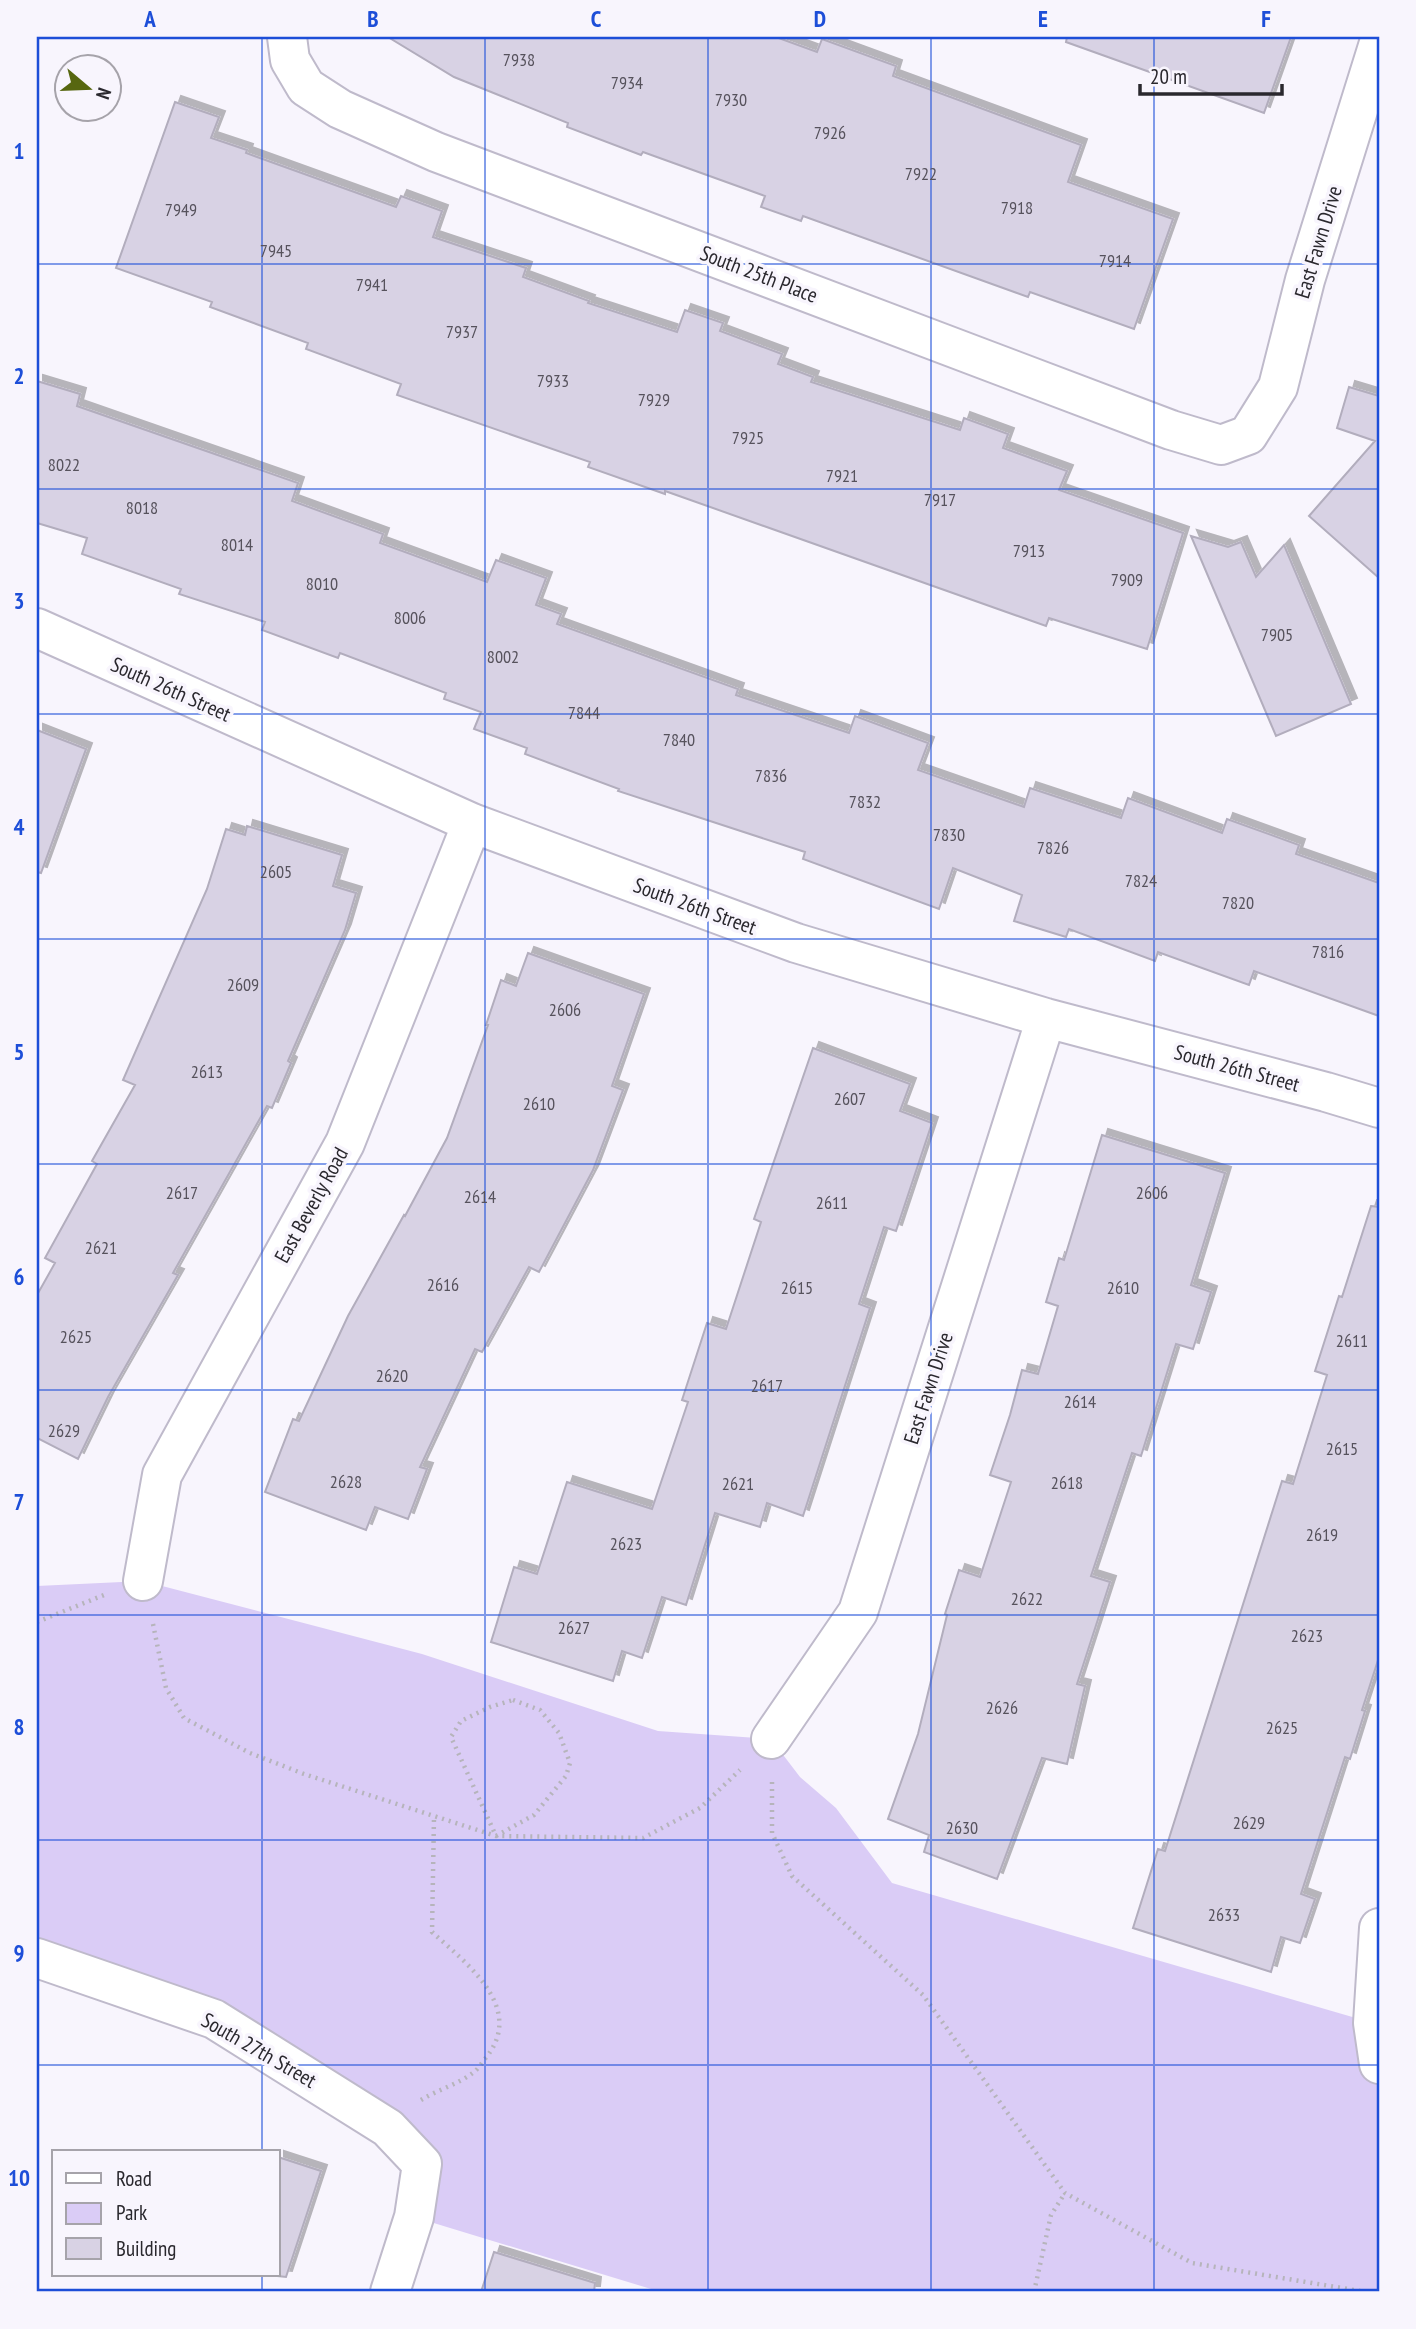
<svg xmlns="http://www.w3.org/2000/svg" width="1416" height="2329" font-family="'PT Sans Narrow',sans-serif">
  <style>
    .green { fill: #daccf6 }
    .building { fill: #d8d2e4; stroke: #b2adbd; stroke-width: 2; filter: url(#shadow) }
    .lines { fill: none; stroke-linecap: round; stroke-linejoin: round }
    .minor-casing { stroke: #bfbacb; stroke-width: 42 }
    .path { stroke: #b6b4bb; stroke-width: 4.5; stroke-dasharray: 2 5; stroke-linecap: butt }
    .minor { stroke: #fff; stroke-width: 38 }
    .grid { fill: none; stroke: #1d4ed8; stroke-width: 2; stroke-opacity: 0.55 }
    .labels { text-anchor: middle; dominant-baseline: central; stroke-width: 7; stroke-linejoin: round; paint-order: stroke }
    .number-label { font-size: 18px; fill: #56525c }
    .street-label { font-size: 21px; fill: #2a282e; stroke: #f8f5fd }
    .neatline { fill: none; stroke: #1d4ed8; stroke-width: 2.5 }
    .grid-label { font-size: 23px; text-anchor: middle; font-weight: bold; fill: #1d4ed8 }
  </style>
  <defs>
    <filter id="shadow"><feDropShadow dx="6" dy="-6" stdDeviation="0" flood-color="#0004"/></filter>
  </defs>
  <rect width="100%" height="100%" fill="#f8f5fd"/>
  <!-- green -->
  <path class="green" d="M 143,1581 L 422,1654 L 658,1731 L 771,1739 L 800,1777 L 836,1808 L 892,1883 L 1373,2023 L 1379,2064 L 1379,2292 L 661,2292 L 414,2217 L 422,2164 L 214,2019 L 37,1958 L 37,1586 Z"/>
  <!-- building -->
  <path class="building" d="M 388,37 L 776,37 L 817,52 L 822,39 L 896,66 L 893,76 L 1081,145 L 1068,182 L 1173,219 L 1134,329 L 1030,292 L 1028,297 L 803,216 L 801,221 L 761,207 L 765,196 L 643,152 L 641,155 L 567,127 L 568,123 L 454,77 Z
    M 1067,37 L 1291,37 L 1264,113 L 1066,42 Z
    M 175,102 L 219,117 L 211,138 L 247,150 L 246,153 L 396,207 L 401,196 L 442,211 L 433,237 L 526,268 L 523,277 L 589,301 L 588,303 L 677,332 L 685,310 L 723,323 L 720,331 L 782,354 L 778,364 L 813,377 L 811,382 L 960,430 L 964,418 L 1008,434 L 1003,448 L 1067,471 L 1059,490 L 1183,533 L 1147,649 L 1049,618 L 1046,626 L 665,491 L 665,494 L 588,467 L 590,462 L 397,395 L 401,384 L 306,349 L 308,343 L 210,307 L 212,302 L 116,268 Z
    M 37,381 L 80,394 L 77,406 L 298,483 L 292,501 L 383,534 L 380,543 L 487,582 L 496,560 L 546,578 L 536,605 L 561,614 L 557,624 L 738,689 L 736,695 L 849,733 L 855,716 L 928,743 L 918,770 L 1024,807 L 1030,788 L 1121,818 L 1128,798 L 1222,833 L 1227,819 L 1299,845 L 1296,854 L 1379,883 L 1379,1016 L 1254,971 L 1249,985 L 1158,952 L 1155,961 L 1069,929 L 1066,937 L 1014,921 L 1022,895 L 953,868 L 939,909 L 803,859 L 805,852 L 618,791 L 619,789 L 525,754 L 527,748 L 474,729 L 481,712 L 444,699 L 446,693 L 340,653 L 338,658 L 262,630 L 265,622 L 179,594 L 181,589 L 82,554 L 87,538 L 37,523 Z
    M 1349,387 L 1379,396 L 1379,578 L 1309,516 L 1375,441 L 1337,428 Z
    M 1191,536 L 1228,547 L 1241,542 L 1256,577 L 1284,545 L 1351,704 L 1276,736 Z
    M 37,730 L 86,749 L 41,873 L 37,872 Z
    M 247,826 L 342,855 L 333,886 L 356,893 L 345,930 L 288,1061 L 291,1063 L 272,1108 L 267,1106 L 173,1273 L 178,1275 L 108,1397 L 78,1459 L 37,1438 L 37,1295 L 55,1263 L 45,1258 L 97,1164 L 92,1161 L 135,1085 L 123,1080 L 207,889 L 226,829 L 245,835 Z
    M 528,953 L 644,994 L 612,1086 L 623,1090 L 593,1170 L 539,1272 L 529,1267 L 482,1352 L 475,1349 L 420,1467 L 427,1469 L 408,1519 L 375,1507 L 366,1530 L 265,1492 L 293,1419 L 299,1421 L 348,1316 L 404,1215 L 405,1216 L 447,1138 L 488,1025 L 486,1025 L 501,980 L 516,986 Z
    M 813,1048 L 910,1084 L 900,1111 L 932,1123 L 896,1231 L 884,1227 L 859,1304 L 870,1308 L 803,1516 L 767,1503 L 760,1527 L 715,1513 L 686,1605 L 662,1597 L 642,1658 L 622,1651 L 613,1681 L 491,1642 L 514,1567 L 537,1574 L 567,1482 L 652,1509 L 688,1402 L 682,1400 L 707,1323 L 726,1329 L 761,1222 L 754,1219 Z
    M 1102,1135 L 1225,1173 L 1191,1285 L 1211,1292 L 1193,1349 L 1176,1344 L 1141,1456 L 1132,1453 L 1091,1576 L 1110,1582 L 1077,1684 L 1085,1686 L 1067,1764 L 1042,1758 L 997,1879 L 924,1852 L 929,1835 L 888,1819 L 918,1734 L 947,1615 L 945,1614 L 959,1570 L 980,1577 L 1011,1482 L 990,1475 L 1010,1415 L 1022,1370 L 1038,1374 L 1058,1306 L 1046,1302 L 1059,1258 L 1064,1260 Z
    M 1371,1206 L 1379,1207 L 1379,1657 L 1362,1710 L 1365,1711 L 1350,1759 L 1345,1757 L 1301,1894 L 1315,1899 L 1300,1943 L 1281,1937 L 1271,1972 L 1133,1928 L 1158,1849 L 1165,1851 L 1282,1481 L 1293,1484 L 1327,1375 L 1315,1371 L 1339,1296 L 1342,1297 Z
    M 278,2157 L 321,2171 L 286,2277 L 278,2276 Z
    M 494,2252 L 595,2283 L 594,2292 L 481,2292 Z"/>
  <g class="lines">
    <defs>
      <path id="minor" d="M 287,37 L 290,60 L 306,87 L 340,109 L 436,152 L 1171,430 L 1221,445 L 1248,435 L 1278,387 L 1305,280 L 1379,43
        M 37,628 L 472,823 L 796,943 L 1046,1018 L 1326,1092 L 1379,1108
        M 143,1581 L 162,1475 L 345,1143 L 472,823
        M 771,1739 L 858,1612 L 1046,1018
        M 1379,1928 L 1373,2023 L 1379,2064
        M 37,1958 L 214,2019 L 388,2128 L 422,2164 L 414,2217 L 390,2292"/>
    </defs>
    <!-- minor casing -->
    <use href="#minor" class="minor-casing"/>
    <!-- path -->
    <path class="path" d="M 37,1622 L 104,1595
      M 153,1624 L 166,1688 L 184,1718 L 250,1753 L 304,1774 L 496,1836 L 643,1838 L 700,1808 L 740,1770
      M 513,1700 L 540,1710 L 559,1733 L 570,1763 L 566,1776 L 534,1815 L 496,1836 L 451,1737 L 461,1721 L 490,1707 Z
      M 772,1782 L 772,1833 L 792,1876 L 923,1995 L 1065,2193 L 1192,2263 L 1366,2292
      M 421,2100 C 437,2090 459,2084 474,2072 C 478,2069 481,2064 484,2060 C 528,2009 467,1964 432,1932 L 434,1817
      M 1034,2292 L 1051,2215 L 1065,2193"/>
    <!-- minor -->
    <use href="#minor" class="minor"/>
  </g>
  <!-- grid -->
  <path class="grid" d="M 262,37 L 262,2152M 485,37 L 485,2292M 708,37 L 708,2292M 931,37 L 931,2292M 1154,37 L 1154,2292M 37,264 L 1379,264M 37,489 L 1379,489M 37,714 L 1379,714M 37,939 L 1379,939M 37,1164 L 1379,1164M 37,1390 L 1379,1390M 37,1615 L 1379,1615M 37,1840 L 1379,1840M 37,2065 L 1379,2065M 262,2275 L 262,2292"/>
  <g class="labels">
    <!-- number labels -->
    <g class="number-label">
      <text x="519" y="59">7938</text>
      <text x="627" y="82">7934</text>
      <text x="731" y="99">7930</text>
      <text x="830" y="132">7926</text>
      <text x="921" y="173">7922</text>
      <text x="1017" y="207">7918</text>
      <text x="181" y="209">7949</text>
      <text x="276" y="250">7945</text>
      <text x="1115" y="260">7914</text>
      <text x="372" y="284">7941</text>
      <text x="462" y="331">7937</text>
      <text x="553" y="380">7933</text>
      <text x="654" y="399">7929</text>
      <text x="748" y="437">7925</text>
      <text x="64" y="464">8022</text>
      <text x="842" y="475">7921</text>
      <text x="940" y="499">7917</text>
      <text x="142" y="507">8018</text>
      <text x="237" y="544">8014</text>
      <text x="1029" y="550">7913</text>
      <text x="1127" y="579">7909</text>
      <text x="322" y="583">8010</text>
      <text x="410" y="617">8006</text>
      <text x="1277" y="634">7905</text>
      <text x="503" y="656">8002</text>
      <text x="584" y="712">7844</text>
      <text x="679" y="739">7840</text>
      <text x="771" y="775">7836</text>
      <text x="865" y="801">7832</text>
      <text x="949" y="834">7830</text>
      <text x="1053" y="847">7826</text>
      <text x="276" y="871">2605</text>
      <text x="1141" y="880">7824</text>
      <text x="1238" y="902">7820</text>
      <text x="1328" y="951">7816</text>
      <text x="243" y="984">2609</text>
      <text x="565" y="1009">2606</text>
      <text x="207" y="1071">2613</text>
      <text x="850" y="1098">2607</text>
      <text x="539" y="1103">2610</text>
      <text x="182" y="1192">2617</text>
      <text x="1152" y="1192">2606</text>
      <text x="480" y="1196">2614</text>
      <text x="832" y="1202">2611</text>
      <text x="101" y="1247">2621</text>
      <text x="443" y="1284">2616</text>
      <text x="797" y="1287">2615</text>
      <text x="1123" y="1287">2610</text>
      <text x="76" y="1336">2625</text>
      <text x="1352" y="1340">2611</text>
      <text x="392" y="1375">2620</text>
      <text x="767" y="1385">2617</text>
      <text x="1080" y="1401">2614</text>
      <text x="64" y="1430">2629</text>
      <text x="1342" y="1448">2615</text>
      <text x="346" y="1481">2628</text>
      <text x="1067" y="1482">2618</text>
      <text x="738" y="1483">2621</text>
      <text x="1322" y="1534">2619</text>
      <text x="626" y="1543">2623</text>
      <text x="1027" y="1598">2622</text>
      <text x="574" y="1627">2627</text>
      <text x="1307" y="1635">2623</text>
      <text x="1002" y="1707">2626</text>
      <text x="1282" y="1727">2625</text>
      <text x="1249" y="1822">2629</text>
      <text x="962" y="1827">2630</text>
      <text x="1224" y="1914">2633</text>
    </g>
    <!-- street labels -->
    <g class="street-label">
      <text transform="translate(1318 242) rotate(-73)">East Fawn Drive</text>
      <text transform="translate(759 274) rotate(21)">South 25th Place</text>
      <text transform="translate(171 689) rotate(24)">South 26th Street</text>
      <text transform="translate(695 906) rotate(20)">South 26th Street</text>
      <text transform="translate(1237 1068) rotate(15)">South 26th Street</text>
      <text transform="translate(311 1205) rotate(-61)">East Beverly Road</text>
      <text transform="translate(928 1388) rotate(-72)">East Fawn Drive</text>
      <text transform="translate(259 2050) rotate(30)">South 27th Street</text>
    </g>
  </g>
  <!-- border -->
  <rect width="1416" height="2329" fill="none" stroke="#f8f5fd" stroke-width="77"/>
  <!-- legend -->
  <rect x="52" y="2150" width="228" height="126" fill="#f8f5fd" stroke="#a6a3aa" stroke-width="2"/>
  <rect x="66" y="2173" width="35" height="10" fill="#ffffff" stroke="#a6a3aa" stroke-width="2"/>
  <text x="116" y="2186" font-size="21" fill="#2a282e">Road</text>
  <rect x="66" y="2203" width="35" height="21" fill="#daccf6" stroke="#a6a3aa" stroke-width="2"/>
  <text x="116" y="2220" font-size="21" fill="#2a282e">Park</text>
  <rect x="66" y="2238" width="35" height="21" fill="#d8d2e4" stroke="#a6a3aa" stroke-width="2"/>
  <text x="116" y="2256" font-size="21" fill="#2a282e">Building</text>
  <!-- north arrow -->
  <g transform="translate(88 88) rotate(109)"><circle r="33" fill="#f8f5fd" stroke="#a6a3aa" stroke-width="2"/>
  <path d="M0-5L12 26L0 18L-12 26Z" fill="#576710"/>
  <text y="-10" font-size="19" font-weight="bold" text-anchor="middle" fill="#2a282e">N</text>
  </g>
  <!-- scale -->
  <path d="M1140 84v10h142v-10" fill="none" stroke="#2a282e" stroke-width="3.5"/>
  <text x="1150" y="84" font-size="21" fill="#2a282e" stroke="#f8f5fd" stroke-width="5" paint-order="stroke">20 m</text>
  <rect x="38" y="38" width="1340" height="2252" class="neatline"/>
  <g class="grid-label">
    <text x="150" y="27">A</text>
    <text x="373" y="27">B</text>
    <text x="596" y="27">C</text>
    <text x="820" y="27">D</text>
    <text x="1043" y="27">E</text>
    <text x="1266" y="27">F</text>
    <text x="19" y="159">1</text>
    <text x="19" y="384">2</text>
    <text x="19" y="609">3</text>
    <text x="19" y="835">4</text>
    <text x="19" y="1060">5</text>
    <text x="19" y="1285">6</text>
    <text x="19" y="1510">7</text>
    <text x="19" y="1735">8</text>
    <text x="19" y="1961">9</text>
    <text x="19" y="2186">10</text>
  </g>
</svg>
